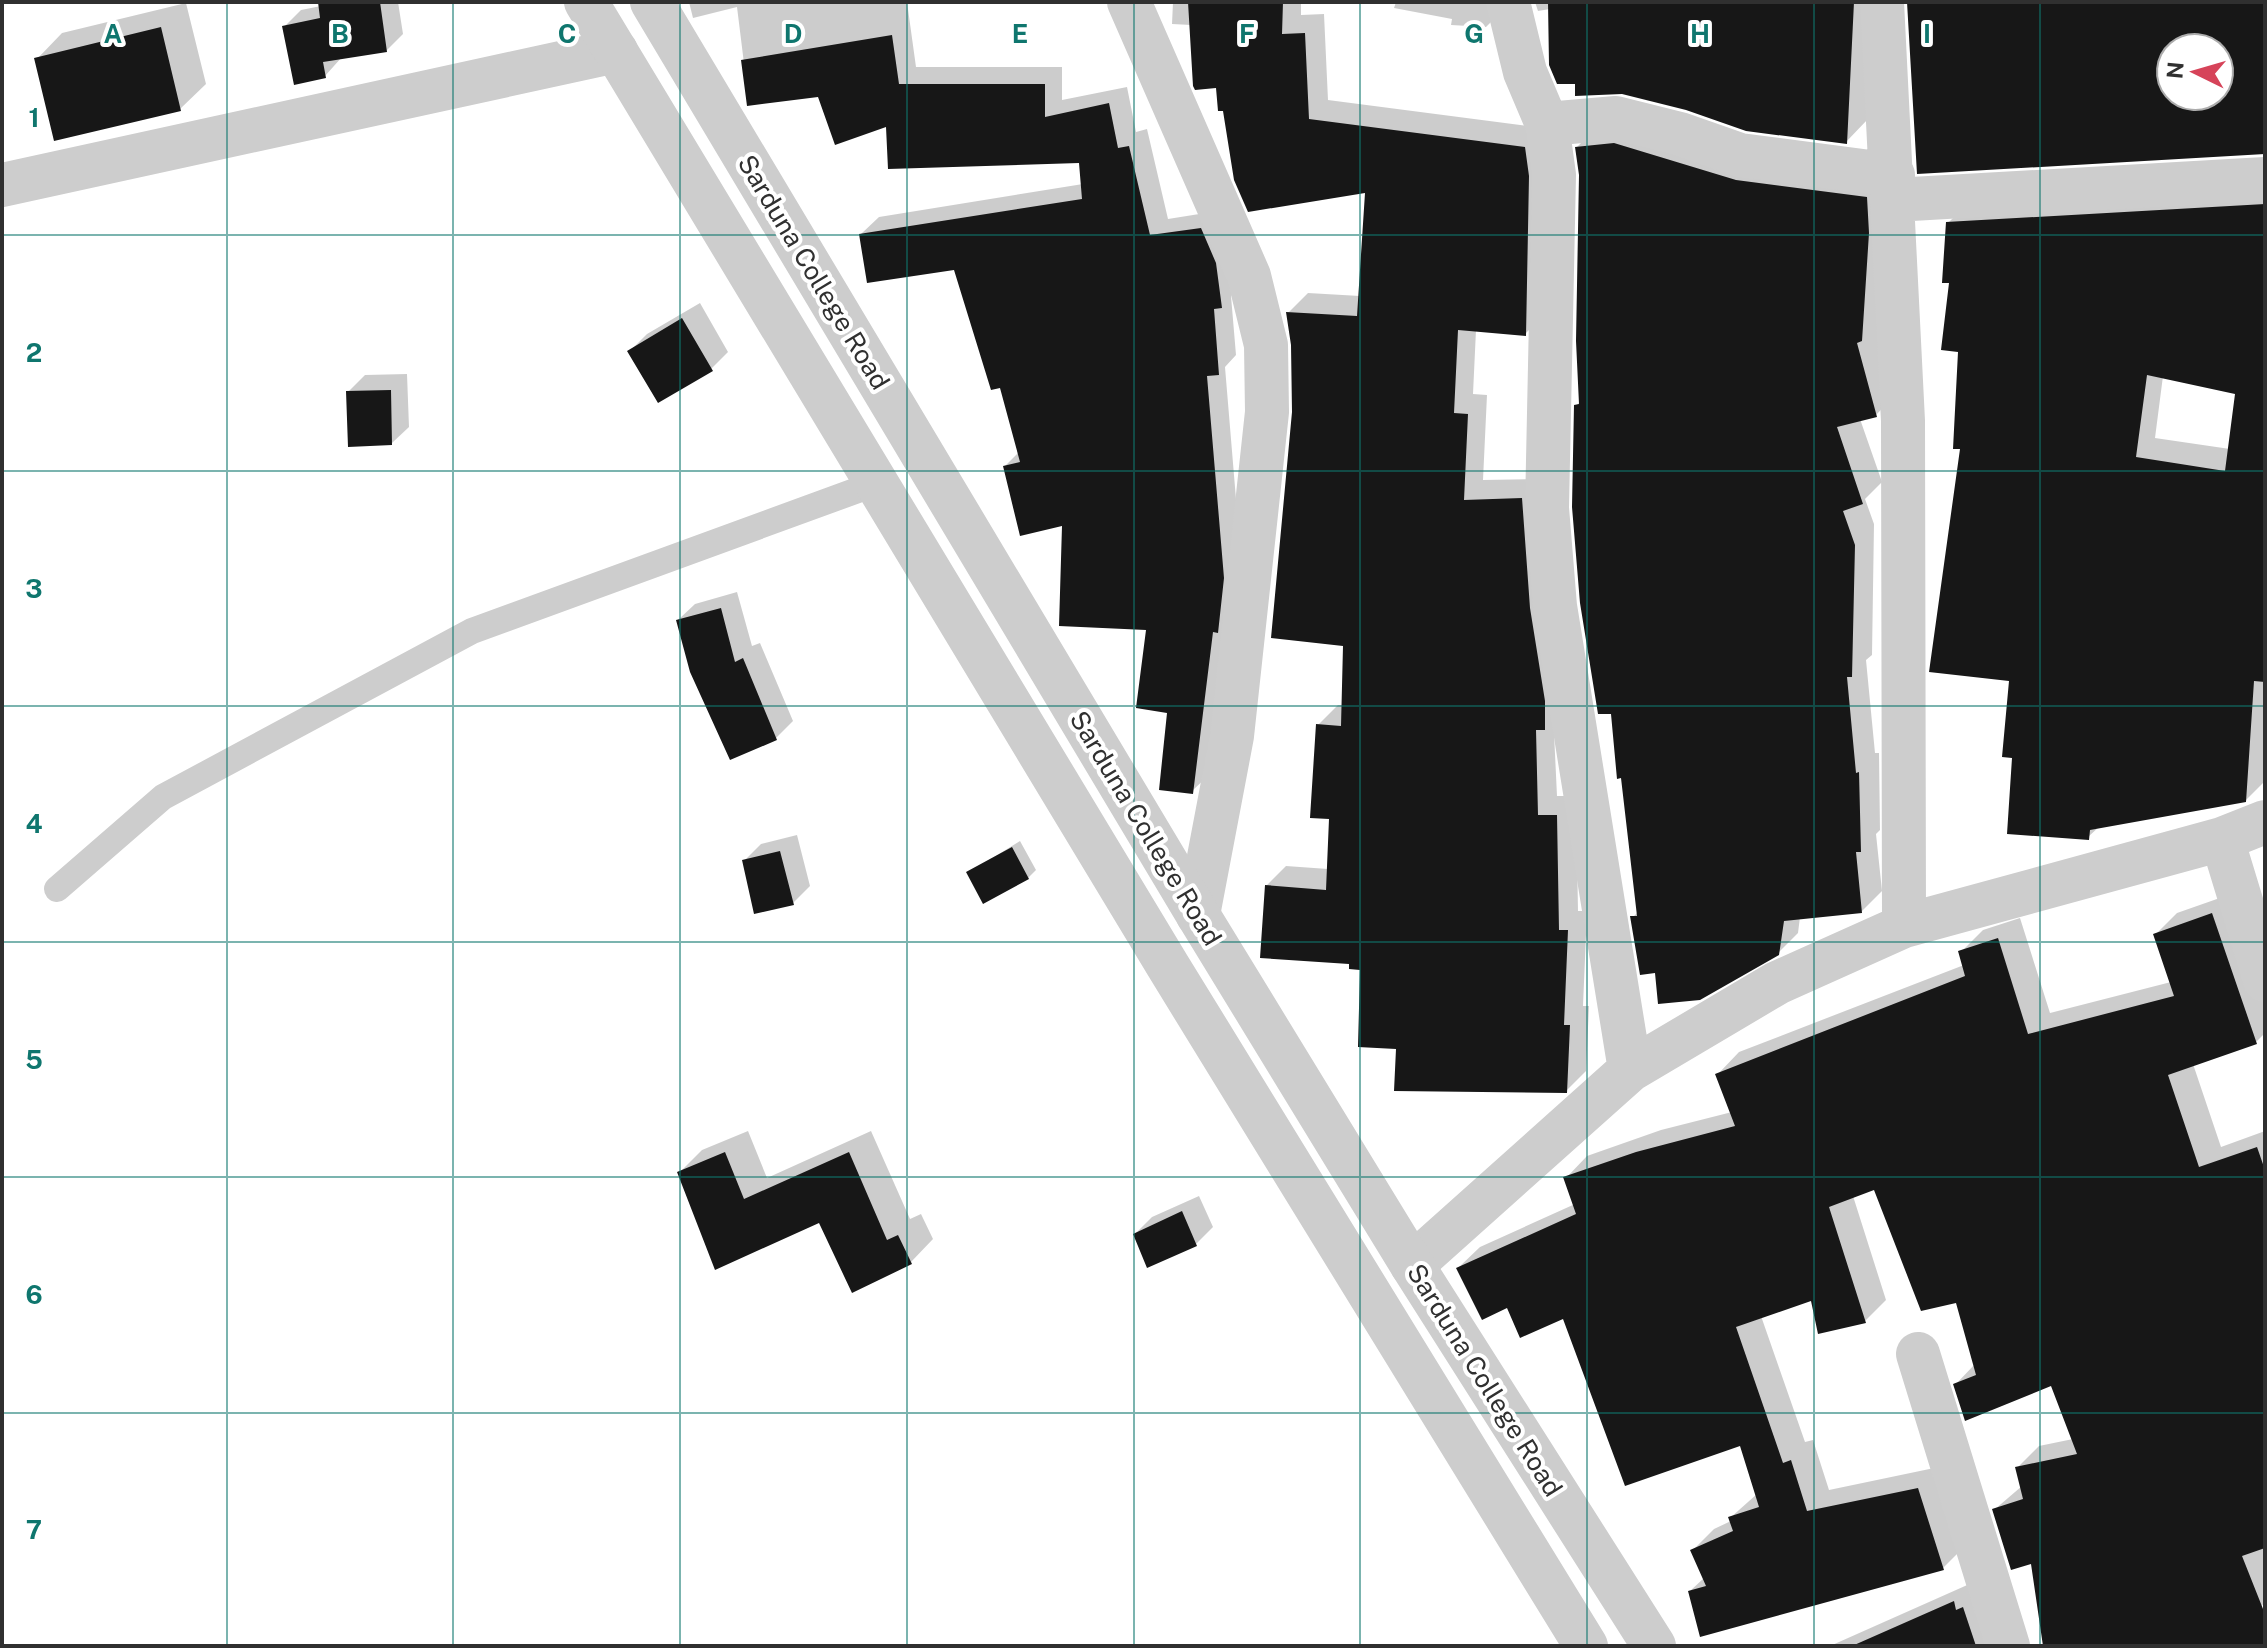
<svg xmlns="http://www.w3.org/2000/svg" width="2267" height="1648" font-family="'Public Sans',sans-serif">
  <style>
    .shadow { fill: #0003; fill-rule: evenodd }
    .building { fill: #171717; fill-rule: evenodd }
    .lines { fill: none; stroke-linecap: round; stroke-linejoin: round }
    .service { stroke: #cdcdcd; stroke-width: 26 }
    .minor { stroke: #cdcdcd; stroke-width: 44 }
    .tertiary { stroke: #cdcdcd; stroke-width: 44 }
    .grid { fill: none; stroke: #0f766e; stroke-width: 2; stroke-opacity: 0.55 }
    .labels { text-anchor: middle; dominant-baseline: central; stroke-width: 8; stroke-linejoin: round; paint-order: stroke }
    .street-label { font-size: 26px; fill: #303030; stroke: #fff }
    .grid-label { font-size: 26px; text-anchor: middle; font-weight: bold; fill: #0f766e; stroke: #fff; stroke-width: 8; stroke-linejoin: round; paint-order: stroke }
  </style>
  <rect width="100%" height="100%" fill="#fff"/>
  <!-- shadow -->
  <path class="shadow" d="M 320,2 L 398,2 L 403,34 L 386,51 L 342,57 L 325,76 L 284,27 L 301,10 L 321,6 Z
    M 689,2 L 907,2 L 916,67 L 1062,67 L 1062,100 L 1127,87 L 1136,132 L 1147,129 L 1168,219 L 1218,211 L 1239,288 L 1231,296 L 1236,355 L 1225,367 L 1241,559 L 1210,774 L 1192,791 L 1148,628 L 1064,523 L 1005,466 L 1019,452 L 1001,385 L 955,267 L 861,234 L 879,217 L 1083,184 L 1081,161 L 888,124 L 820,94 L 749,104 L 737,7 L 693,18 Z
    M 1173,2 L 1301,2 L 1301,15 L 1324,14 L 1328,100 L 1544,128 L 1545,314 L 1525,334 L 1476,330 L 1473,394 L 1487,395 L 1483,480 L 1542,479 L 1557,796 L 1576,796 L 1578,911 L 1587,911 L 1583,1006 L 1589,1006 L 1586,1071 L 1566,1091 L 1398,1047 L 1362,968 L 1351,962 L 1266,886 L 1286,866 L 1328,869 L 1331,817 L 1318,725 L 1338,705 L 1343,705 L 1345,644 L 1294,412 L 1293,344 L 1288,313 L 1308,293 L 1360,296 L 1367,190 L 1218,86 L 1191,25 L 1172,24 Z
    M 1396,2 L 1508,2 L 1508,5 L 1486,27 L 1451,25 L 1452,19 L 1394,8 Z
    M 1535,2 L 1874,2 L 1868,119 L 1846,142 L 1577,82 L 1550,9 L 1538,11 Z
    M 186,3 L 206,84 L 180,109 L 37,59 L 62,33 Z
    M 1597,127 L 1886,177 L 1895,395 L 1876,415 L 1860,419 L 1882,482 L 1865,499 L 1874,524 L 1872,655 L 1866,660 L 1875,753 L 1879,753 L 1880,830 L 1876,834 L 1882,891 L 1862,911 L 1800,917 L 1798,933 L 1778,953 L 1657,971 L 1633,917 L 1639,911 L 1576,406 L 1581,401 L 1581,175 L 1577,147 Z
    M 2265,200 L 2265,781 L 2245,801 L 2100,826 L 2088,837 L 2014,756 L 2012,679 L 1962,447 L 1960,350 L 1948,223 L 1968,203 ZM 2163,376 L 2238,393 L 2230,449 L 2155,438 Z
    M 700,303 L 728,352 L 711,369 L 630,351 L 647,334 Z
    M 407,374 L 409,427 L 392,443 L 348,392 L 365,375 Z
    M 737,592 L 752,646 L 760,643 L 793,721 L 776,738 L 678,620 L 695,604 Z
    M 797,835 L 810,886 L 793,903 L 744,861 L 761,844 Z
    M 1020,841 L 1036,870 L 1028,878 L 968,873 Z
    M 2234,893 L 2265,983 L 2265,1033 L 2256,1042 L 2193,1064 L 2221,1147 L 2265,1131 L 2265,1603 L 2261,1606 L 2259,1646 L 2045,1646 L 2033,1561 L 1994,1510 L 2022,1486 L 2017,1468 L 2039,1446 L 2073,1439 L 2052,1384 L 1956,1384 L 1975,1364 L 1957,1301 L 1875,1188 L 1853,1196 L 1886,1300 L 1865,1321 L 1812,1298 L 1761,1316 L 1805,1442 L 1813,1440 L 1829,1490 L 1939,1467 L 1965,1546 L 1943,1568 L 1690,1591 L 1704,1578 L 1692,1551 L 1714,1529 L 1731,1521 L 1730,1518 L 1757,1494 L 1742,1444 L 1564,1316 L 1508,1305 L 1458,1268 L 1480,1247 L 1575,1204 L 1566,1178 L 1587,1156 L 1661,1130 L 1732,1112 L 1718,1074 L 1739,1052 L 1964,965 L 1961,952 L 1983,930 L 2020,918 L 2050,1013 L 2171,982 L 2155,935 L 2177,913 Z
    M 748,1131 L 767,1178 L 871,1131 L 910,1219 L 921,1214 L 933,1239 L 911,1262 L 820,1221 L 716,1267 L 680,1172 L 702,1150 Z
    M 1199,1196 L 1213,1227 L 1196,1244 L 1148,1265 L 1135,1234 L 1152,1217 Z
    M 1974,1582 L 2003,1646 L 1830,1646 Z"/>
  <!-- building -->
  <path class="building" d="M 318,2 L 380,2 L 387,52 L 323,62 L 326,78 L 294,85 L 282,26 L 320,18 Z
    M 1188,2 L 1283,2 L 1282,34 L 1305,33 L 1309,119 L 1525,147 L 1529,176 L 1526,336 L 1458,330 L 1454,413 L 1468,414 L 1464,500 L 1522,498 L 1530,608 L 1545,701 L 1545,730 L 1536,730 L 1538,815 L 1557,815 L 1559,930 L 1568,930 L 1564,1025 L 1570,1025 L 1567,1093 L 1394,1091 L 1396,1049 L 1358,1047 L 1360,970 L 1349,969 L 1349,964 L 1260,958 L 1265,885 L 1326,890 L 1329,819 L 1310,818 L 1316,724 L 1341,726 L 1343,646 L 1271,638 L 1292,412 L 1291,345 L 1286,312 L 1357,316 L 1365,193 L 1248,212 L 1234,180 L 1223,111 L 1218,111 L 1216,88 L 1195,90 L 1193,86 Z
    M 1548,2 L 1854,2 L 1847,144 L 1746,131 L 1686,110 L 1622,94 L 1575,96 L 1575,84 L 1557,84 L 1549,65 Z
    M 1907,2 L 2265,2 L 2265,154 L 1917,174 ZM 2171,48 L 2219,48 L 2219,96 L 2171,96 Z
    M 161,27 L 181,111 L 54,141 L 34,58 Z
    M 892,35 L 899,84 L 1045,84 L 1045,117 L 1109,103 L 1118,148 L 1129,146 L 1150,235 L 1201,228 L 1216,263 L 1222,308 L 1214,309 L 1219,375 L 1207,376 L 1224,578 L 1218,633 L 1213,632 L 1193,794 L 1159,790 L 1167,713 L 1136,708 L 1146,630 L 1059,626 L 1062,526 L 1020,536 L 1003,466 L 1020,462 L 1000,388 L 991,390 L 954,270 L 867,283 L 859,234 L 1082,199 L 1079,163 L 888,169 L 886,127 L 835,145 L 818,97 L 747,106 L 741,60 Z
    M 1614,143 L 1736,180 L 1867,197 L 1869,233 L 1862,341 L 1857,343 L 1877,417 L 1837,427 L 1863,504 L 1843,511 L 1855,545 L 1852,677 L 1847,677 L 1856,773 L 1859,772 L 1861,852 L 1856,852 L 1862,913 L 1784,921 L 1779,955 L 1700,1000 L 1658,1004 L 1655,973 L 1640,975 L 1630,916 L 1637,916 L 1621,778 L 1617,779 L 1611,714 L 1598,714 L 1580,603 L 1572,507 L 1574,405 L 1579,404 L 1576,341 L 1579,175 L 1575,147 Z
    M 2265,204 L 2265,682 L 2254,681 L 2246,802 L 2090,830 L 2089,840 L 2007,834 L 2012,758 L 2002,757 L 2009,681 L 1929,672 L 1960,449 L 1953,449 L 1958,352 L 1941,350 L 1949,283 L 1942,283 L 1946,222 ZM 2147,375 L 2235,394 L 2225,471 L 2136,457 Z
    M 682,318 L 713,371 L 658,403 L 627,351 Z
    M 391,390 L 392,445 L 348,447 L 346,391 Z
    M 721,608 L 735,662 L 743,658 L 777,740 L 730,760 L 690,672 L 676,620 Z
    M 1012,847 L 1029,879 L 983,904 L 966,872 Z
    M 780,851 L 794,905 L 754,914 L 742,860 Z
    M 2212,913 L 2257,1044 L 2168,1075 L 2199,1167 L 2257,1147 L 2265,1170 L 2265,1548 L 2242,1556 L 2265,1614 L 2265,1646 L 2043,1646 L 2031,1564 L 2011,1570 L 1992,1509 L 2023,1499 L 2015,1467 L 2077,1454 L 2051,1386 L 1965,1421 L 1953,1384 L 1976,1375 L 1956,1303 L 1921,1311 L 1874,1190 L 1829,1207 L 1866,1323 L 1818,1334 L 1811,1301 L 1736,1327 L 1783,1463 L 1791,1460 L 1807,1511 L 1918,1488 L 1944,1570 L 1700,1637 L 1688,1591 L 1706,1586 L 1690,1550 L 1733,1531 L 1728,1517 L 1759,1507 L 1740,1446 L 1625,1486 L 1563,1319 L 1520,1338 L 1507,1308 L 1482,1320 L 1456,1268 L 1576,1214 L 1563,1177 L 1636,1152 L 1735,1126 L 1715,1074 L 1965,976 L 1958,951 L 1998,938 L 2028,1034 L 2174,996 L 2153,934 Z
    M 725,1152 L 744,1199 L 849,1152 L 887,1240 L 898,1235 L 912,1264 L 852,1293 L 819,1223 L 715,1270 L 677,1172 Z
    M 1182,1211 L 1197,1246 L 1147,1268 L 1133,1234 Z
    M 1954,1601 L 1956,1610 L 1963,1607 L 1976,1646 L 1852,1646 Z"/>
  <g class="lines">
    <!-- service -->
    <path class="service" d="M 57,889 L 163,797 L 472,631 L 877,483"/>
    <!-- minor -->
    <path class="minor" d="M 1129,2 L 1249,276 L 1266,345 L 1267,412 L 1232,736 L 1198,915
      M 1508,2 L 1525,72 L 1547,124 L 1554,175 L 1547,508 L 1555,606 L 1630,1070
      M 1882,2 L 1903,421 L 1904,926
      M 1547,124 L 1616,118 L 1680,134 L 1740,155 L 1893,175
      M 2,185 L 616,51
      M 1894,200 L 2265,179
      M 2222,839 L 2265,980
      M 1412,1265 L 1630,1070 L 1777,983 L 1904,926 L 2222,839 L 2265,822
      M 1918,1354 L 2008,1646"/>
    <!-- tertiary -->
    <path class="tertiary" d="M 586,2 L 1168,966 L 1586,1646
      M 652,2 L 1198,915 L 1412,1265 L 1654,1646"/>
  </g>
  <!-- grid -->
  <path class="grid" d="M 227,2 L 227,1646M 453,2 L 453,1646M 680,2 L 680,1646M 907,2 L 907,1646M 1134,2 L 1134,1646M 1360,2 L 1360,1646M 1587,2 L 1587,1646M 1814,2 L 1814,1646M 2040,2 L 2040,1646M 2,235 L 2265,235M 2,471 L 2265,471M 2,706 L 2265,706M 2,942 L 2265,942M 2,1177 L 2265,1177M 2,1413 L 2265,1413"/>
  <g class="labels">
    <!-- street labels -->
    <g class="street-label">
      <text transform="translate(814 272) rotate(59)">Sarduna College Road</text>
      <text transform="translate(1146 828) rotate(59)">Sarduna College Road</text>
      <text transform="translate(1485 1380) rotate(58)">Sarduna College Road</text>
    </g>
  </g>
  <g class="grid-label">
    <text x="113" y="43">A</text>
    <text x="340" y="43">B</text>
    <text x="567" y="43">C</text>
    <text x="793" y="43">D</text>
    <text x="1020" y="43">E</text>
    <text x="1247" y="43">F</text>
    <text x="1474" y="43">G</text>
    <text x="1700" y="43">H</text>
    <text x="1927" y="43">I</text>
    <text x="34" y="127">1</text>
    <text x="34" y="362">2</text>
    <text x="34" y="598">3</text>
    <text x="34" y="833">4</text>
    <text x="34" y="1069">5</text>
    <text x="34" y="1304">6</text>
    <text x="34" y="1539">7</text>
  </g>
  <!-- border -->
  <rect width="2267" height="1648" fill="none" stroke="#303030" stroke-width="8"/>
  <!-- north arrow -->
  <g transform="translate(2195 72) rotate(275)"><circle r="38" fill="#ffffff" stroke="#acacac" stroke-width="2"/>
  <path d="M0-6L14 30L0 20L-14 30Z" fill="#d64359"/>
  <text y="-12" font-size="22" font-weight="bold" text-anchor="middle" fill="#303030">N</text>
  </g>
</svg>
